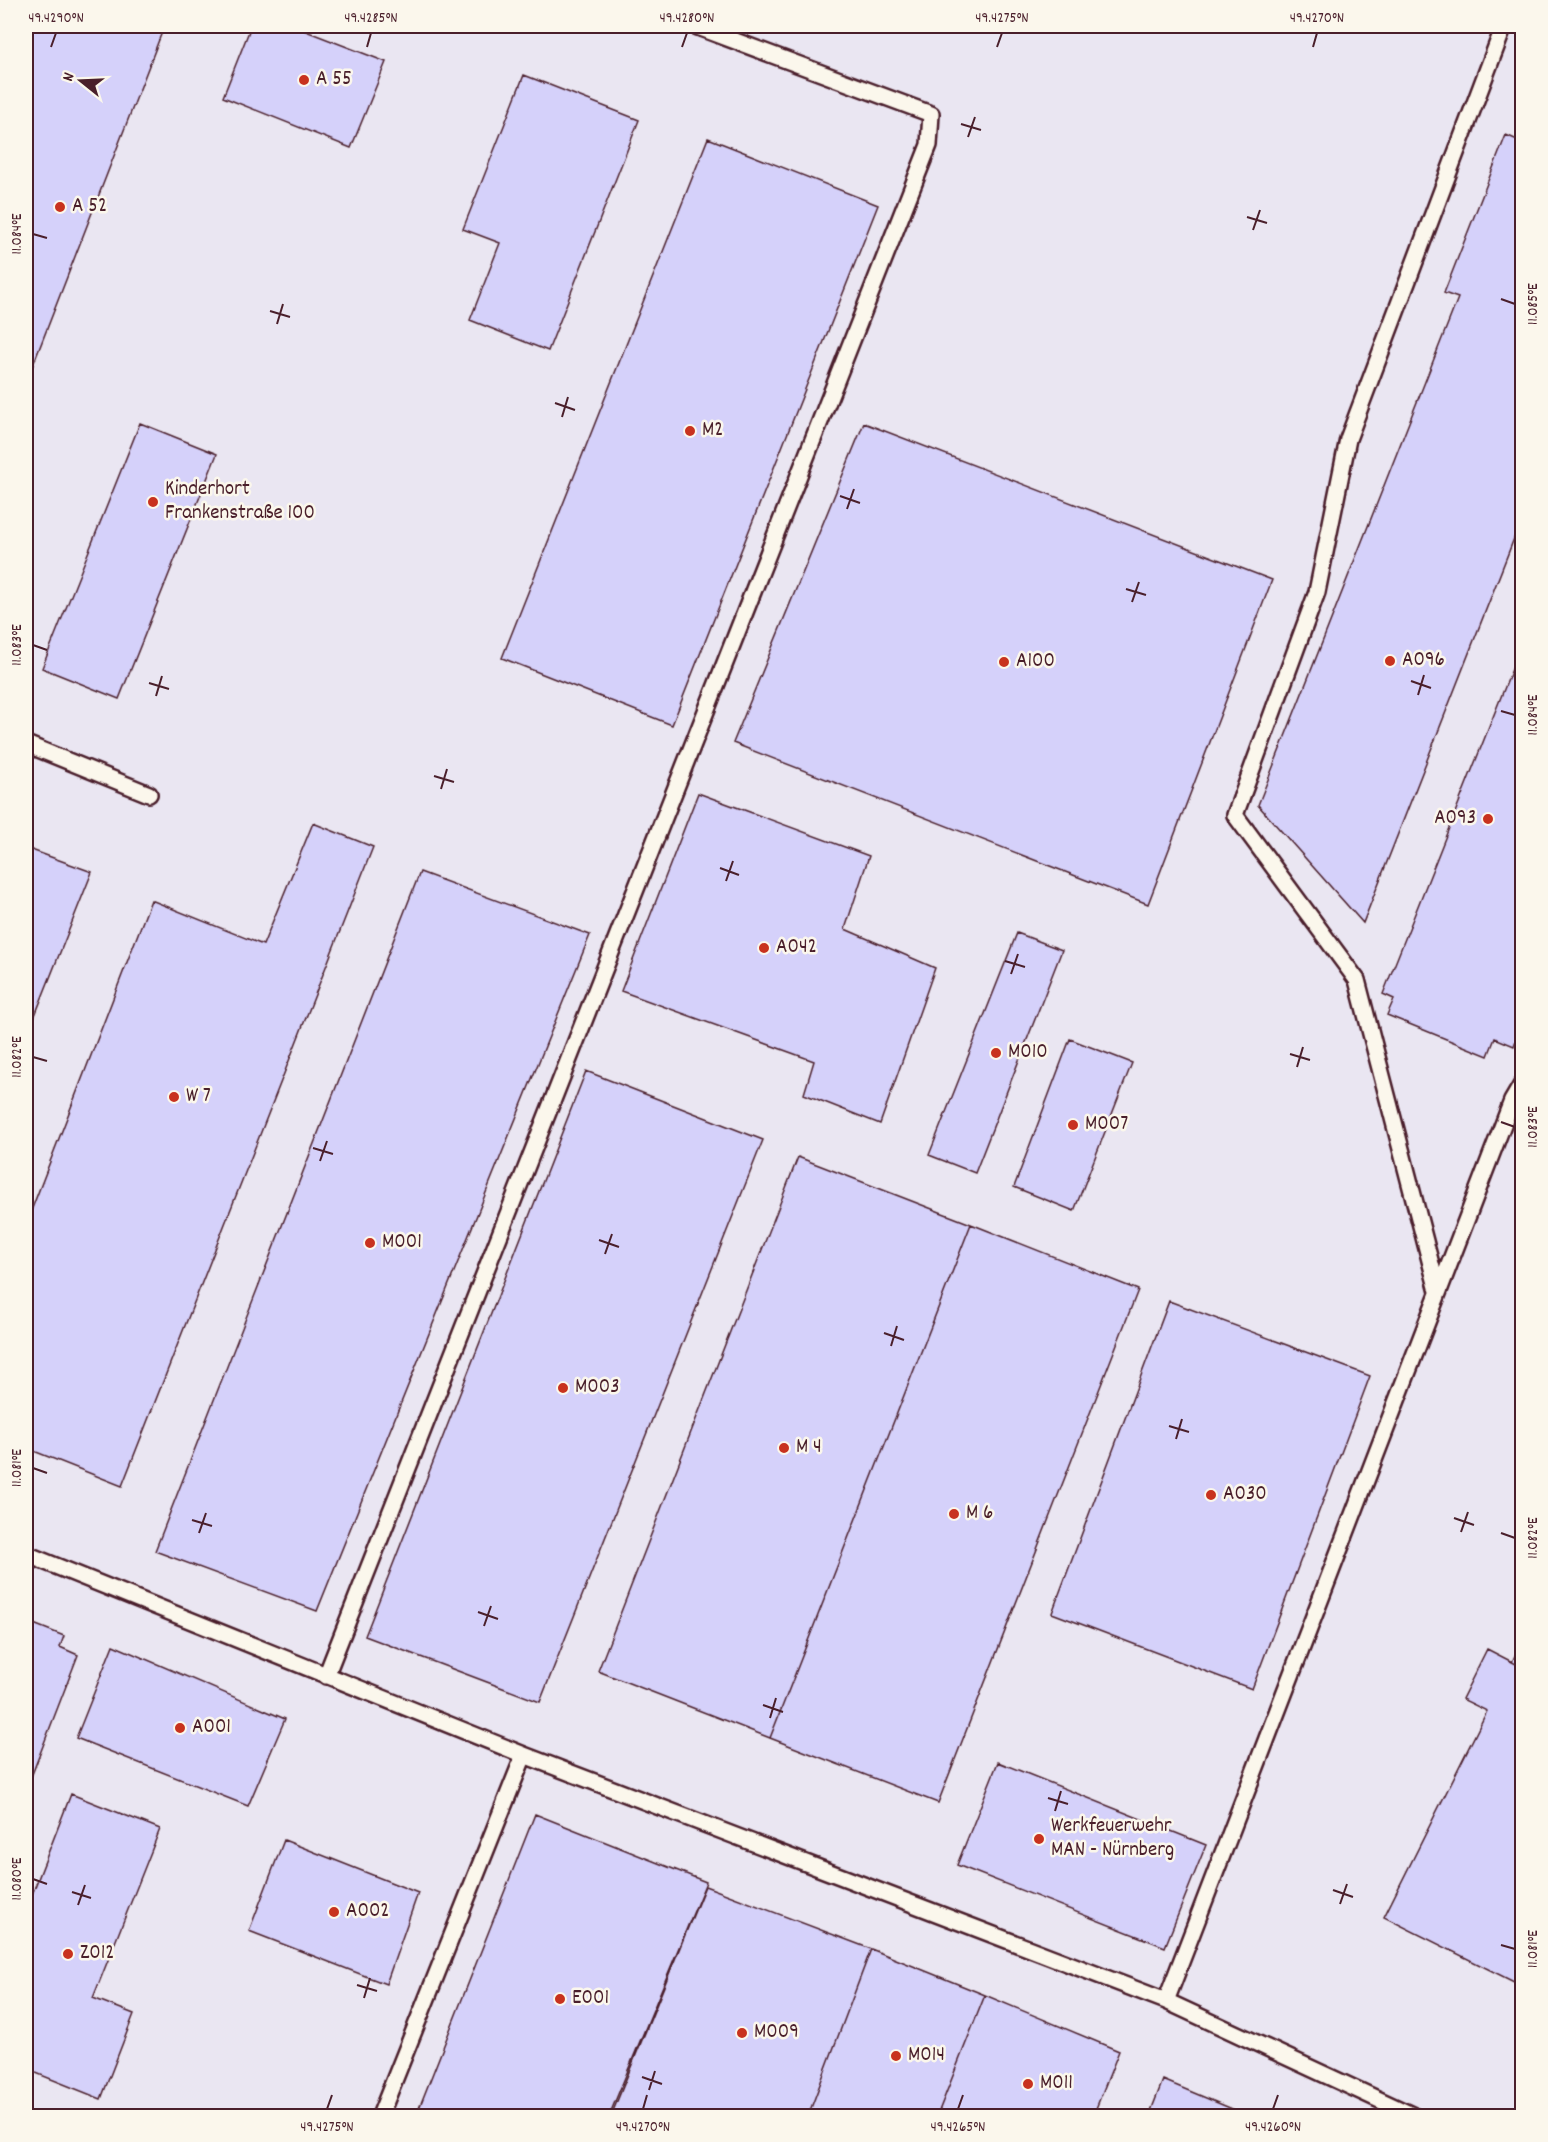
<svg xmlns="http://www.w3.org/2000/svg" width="1548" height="2142" font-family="Dekko,sans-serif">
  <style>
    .built { fill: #eae6f2 }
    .building { fill: #d5d1fa; stroke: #4a1f2b; stroke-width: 1.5 }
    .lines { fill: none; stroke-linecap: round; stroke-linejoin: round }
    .service-casing { stroke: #4a1f2b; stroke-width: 20 }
    .service { stroke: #fbf7ec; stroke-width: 15 }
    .ticks { fill: none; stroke: #4a1f2b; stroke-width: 2 }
    .poi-dot { fill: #c8321e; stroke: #fbf7ec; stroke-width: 2 }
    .labels { text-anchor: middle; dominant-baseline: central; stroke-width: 5; stroke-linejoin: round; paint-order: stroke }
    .poi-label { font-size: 21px; fill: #4a1f2b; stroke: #fbf7ec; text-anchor: start }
    .neatline { fill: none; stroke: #4a1f2b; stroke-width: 2 }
    .ticks-label { font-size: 15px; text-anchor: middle; fill: #4a1f2b }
  </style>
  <rect width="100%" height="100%" fill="#f3efef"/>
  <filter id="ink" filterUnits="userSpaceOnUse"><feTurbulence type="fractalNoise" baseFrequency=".0167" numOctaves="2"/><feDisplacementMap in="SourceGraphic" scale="12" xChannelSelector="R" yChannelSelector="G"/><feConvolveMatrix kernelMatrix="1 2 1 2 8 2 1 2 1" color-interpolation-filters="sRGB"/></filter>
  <g filter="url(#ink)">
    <!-- built -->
    <path class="built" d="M 26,26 L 1522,26 L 1522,2116 L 26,2116 Z"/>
    <!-- building -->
    <path class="building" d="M 26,26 L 145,26 L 162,32 L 26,383 Z
      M 251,26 L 293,26 L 386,62 L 351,148 L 223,97 Z
      M 524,75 L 639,120 L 548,351 L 470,320 L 500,243 L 463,229 Z
      M 1506,135 L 1522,142 L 1522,518 L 1363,923 L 1258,805 L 1458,298 L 1444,293 Z
      M 708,138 L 878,205 L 672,725 L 502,658 Z
      M 140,423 L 217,454 L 119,699 L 42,668 Z
      M 864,423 L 1272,580 L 1148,904 L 733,743 Z
      M 1522,644 L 1522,1023 L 1514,1046 L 1495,1038 L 1488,1056 L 1387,1015 L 1394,999 L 1383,994 Z
      M 698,793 L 869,856 L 845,929 L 935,968 L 880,1124 L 804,1094 L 814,1061 L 621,991 Z
      M 313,823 L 373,847 L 122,1486 L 26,1448 L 26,1224 L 151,900 L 263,945 Z
      M 26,848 L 92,872 L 26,1038 Z
      M 420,872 L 590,935 L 317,1611 L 155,1551 Z
      M 1017,933 L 1062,950 L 975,1173 L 929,1155 Z
      M 1070,1039 L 1132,1063 L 1074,1211 L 1014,1187 Z
      M 586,1071 L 763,1140 L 540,1702 L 365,1636 Z
      M 798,1157 L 971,1224 L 770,1738 L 598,1671 Z
      M 971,1224 L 1138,1290 L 938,1803 L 770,1738 Z
      M 1169,1301 L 1370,1376 L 1252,1689 L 1052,1613 Z
      M 26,1621 L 64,1636 L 60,1647 L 78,1655 L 26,1790 Z
      M 1522,1641 L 1522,1667 L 1512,1662 Z
      M 113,1645 L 285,1719 L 248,1806 L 76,1738 Z
      M 1487,1649 L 1522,1667 L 1522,1986 L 1384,1917 L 1487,1711 L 1462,1699 Z
      M 998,1762 L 1206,1845 L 1165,1947 L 957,1865 Z
      M 71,1794 L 160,1829 L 93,1998 L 134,2014 L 101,2099 L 26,2069 L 26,1910 Z
      M 535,1814 L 706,1882 L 609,2116 L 416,2116 Z
      M 284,1840 L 418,1893 L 386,1984 L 249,1931 Z
      M 705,1886 L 871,1949 L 808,2116 L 611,2116 Z
      M 871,1949 L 985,1995 L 937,2116 L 808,2116 Z
      M 985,1995 L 1119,2051 L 1093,2116 L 937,2116 Z
      M 1163,2080 L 1249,2116 L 1149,2116 Z"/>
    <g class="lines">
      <defs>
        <path id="service" d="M 26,744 L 149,794
          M 1438,1291 L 1357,980 L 1235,815 L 1317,592 L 1348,439 L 1504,26
          M 26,1554 L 524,1755 L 380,2116
          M 326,1676 L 929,145 L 931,114 L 695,26
          M 524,1755 L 1166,2001 L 1512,1101 L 1522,1084
          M 1166,2001 L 1414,2116"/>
      </defs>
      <!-- service casing -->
      <use href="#service" class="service-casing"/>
      <!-- service -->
      <use href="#service" class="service"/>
    </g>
  </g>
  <!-- ticks -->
  <path class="ticks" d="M 51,47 L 56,33M 367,47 L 371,33M 682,47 L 687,33M 997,47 L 1002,33M 1313,47 L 1317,33M 961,124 L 981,130M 968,137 L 975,117M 1247,217 L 1267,223M 1253,230 L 1260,210M 33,234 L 47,238M 1501,299 L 1515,304M 270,311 L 290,317M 277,324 L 283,304M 555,403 L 575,410M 562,417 L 568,397M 840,496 L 860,503M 847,509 L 854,489M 1126,589 L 1146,595M 1132,602 L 1139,582M 33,645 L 47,650M 1411,681 L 1431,688M 149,683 L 169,689M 1418,695 L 1424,675M 156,696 L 162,676M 1501,711 L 1515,715M 434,776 L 454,782M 441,789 L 447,769M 720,868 L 739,875M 726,881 L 733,861M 1005,961 L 1025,967M 1011,974 L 1018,954M 1290,1054 L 1310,1060M 33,1057 L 47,1061M 1297,1067 L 1303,1047M 1501,1122 L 1515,1127M 313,1148 L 333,1154M 320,1161 L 327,1141M 599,1240 L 619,1247M 605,1254 L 612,1234M 884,1333 L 904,1340M 891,1346 L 897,1326M 1169,1426 L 1189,1432M 1176,1439 L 1182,1419M 33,1468 L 47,1473M 1454,1518 L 1474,1525M 192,1520 L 212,1526M 1461,1532 L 1468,1512M 199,1533 L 206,1513M 1501,1533 L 1515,1538M 478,1612 L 498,1619M 484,1626 L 491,1606M 763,1705 L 783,1712M 770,1718 L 776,1698M 1048,1798 L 1068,1804M 1055,1811 L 1061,1791M 33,1879 L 47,1884M 1333,1890 L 1353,1897M 72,1892 L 91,1898M 1340,1904 L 1347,1884M 78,1905 L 85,1885M 1501,1945 L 1515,1949M 357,1985 L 377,1991M 364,1998 L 370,1978M 642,2077 L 662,2084M 649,2090 L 655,2071M 327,2109 L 332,2095M 643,2109 L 647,2095M 958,2109 L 963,2095M 1273,2109 L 1278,2095"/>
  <!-- markers -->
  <g class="poi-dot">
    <circle cx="304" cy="80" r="6"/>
    <circle cx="60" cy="207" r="6"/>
    <circle cx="690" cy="431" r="6"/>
    <circle cx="153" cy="502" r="6"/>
    <circle cx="1390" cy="661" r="6"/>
    <circle cx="1004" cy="662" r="6"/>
    <circle cx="1488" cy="819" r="6"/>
    <circle cx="764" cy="948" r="6"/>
    <circle cx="996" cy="1053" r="6"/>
    <circle cx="174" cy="1097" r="6"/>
    <circle cx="1073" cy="1125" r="6"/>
    <circle cx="370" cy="1243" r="6"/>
    <circle cx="563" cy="1388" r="6"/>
    <circle cx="784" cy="1448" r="6"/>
    <circle cx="1211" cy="1495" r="6"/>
    <circle cx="954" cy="1514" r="6"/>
    <circle cx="180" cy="1728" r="6"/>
    <circle cx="1039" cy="1839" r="6"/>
    <circle cx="334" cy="1912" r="6"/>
    <circle cx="68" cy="1954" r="6"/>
    <circle cx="560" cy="1999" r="6"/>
    <circle cx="742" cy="2033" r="6"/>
    <circle cx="896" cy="2056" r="6"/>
    <circle cx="1028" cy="2084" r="6"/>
  </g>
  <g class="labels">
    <!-- poi labels -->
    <g class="poi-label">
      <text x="316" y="80">A 55</text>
      <text x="72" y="207">A 52</text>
      <text x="702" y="431">M2</text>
      <text x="165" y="490">Kinderhort<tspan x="165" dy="24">Frankenstraße 100</tspan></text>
      <text x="1402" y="661">A096</text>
      <text x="1016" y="662">A100</text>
      <text x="1476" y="819" text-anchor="end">A093</text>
      <text x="776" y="948">A042</text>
      <text x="1008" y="1053">M010</text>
      <text x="186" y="1097">W 7</text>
      <text x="1085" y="1125">M007</text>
      <text x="382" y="1243">M001</text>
      <text x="575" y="1388">M003</text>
      <text x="796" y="1448">M 4</text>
      <text x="1223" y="1495">A030</text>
      <text x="966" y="1514">M 6</text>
      <text x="192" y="1728">A001</text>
      <text x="1051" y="1827">Werkfeuerwehr<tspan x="1051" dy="24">MAN - Nürnberg</tspan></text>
      <text x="346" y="1912">A002</text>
      <text x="80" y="1954">Z012</text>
      <text x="572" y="1999">E001</text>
      <text x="754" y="2033">M009</text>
      <text x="908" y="2056">M014</text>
      <text x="1040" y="2084">M011</text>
    </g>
  </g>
  <!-- margin -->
  <rect width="1548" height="2142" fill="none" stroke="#fbf7ec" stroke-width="66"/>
  <!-- north arrow -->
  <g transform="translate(81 81) rotate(288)" stroke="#fbf7ec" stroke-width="4.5" paint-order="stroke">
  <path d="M0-4.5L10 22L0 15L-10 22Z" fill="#4a1f2b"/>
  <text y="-9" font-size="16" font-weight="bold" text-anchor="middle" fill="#4a1f2b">N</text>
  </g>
  <rect x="33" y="33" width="1482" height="2076" class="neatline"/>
  <g class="ticks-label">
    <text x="56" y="22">49.4290°N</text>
    <text x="371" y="22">49.4285°N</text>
    <text x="687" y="22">49.4280°N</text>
    <text x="1002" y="22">49.4275°N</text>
    <text x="1317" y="22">49.4270°N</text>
    <text transform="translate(16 234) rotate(-90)" y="5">11.084°E</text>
    <text transform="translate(1532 304) rotate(-90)" y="5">11.085°E</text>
    <text transform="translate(16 645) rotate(-90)" y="5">11.083°E</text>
    <text transform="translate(1532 715) rotate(-90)" y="5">11.084°E</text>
    <text transform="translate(16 1057) rotate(-90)" y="5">11.082°E</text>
    <text transform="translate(1532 1127) rotate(-90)" y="5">11.083°E</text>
    <text transform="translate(16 1468) rotate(-90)" y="5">11.081°E</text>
    <text transform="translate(1532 1538) rotate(-90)" y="5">11.082°E</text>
    <text transform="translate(16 1879) rotate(-90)" y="5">11.080°E</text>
    <text transform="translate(1532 1949) rotate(-90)" y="5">11.081°E</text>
    <text x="327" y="2131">49.4275°N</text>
    <text x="643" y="2131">49.4270°N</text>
    <text x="958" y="2131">49.4265°N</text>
    <text x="1273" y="2131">49.4260°N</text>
  </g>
</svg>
